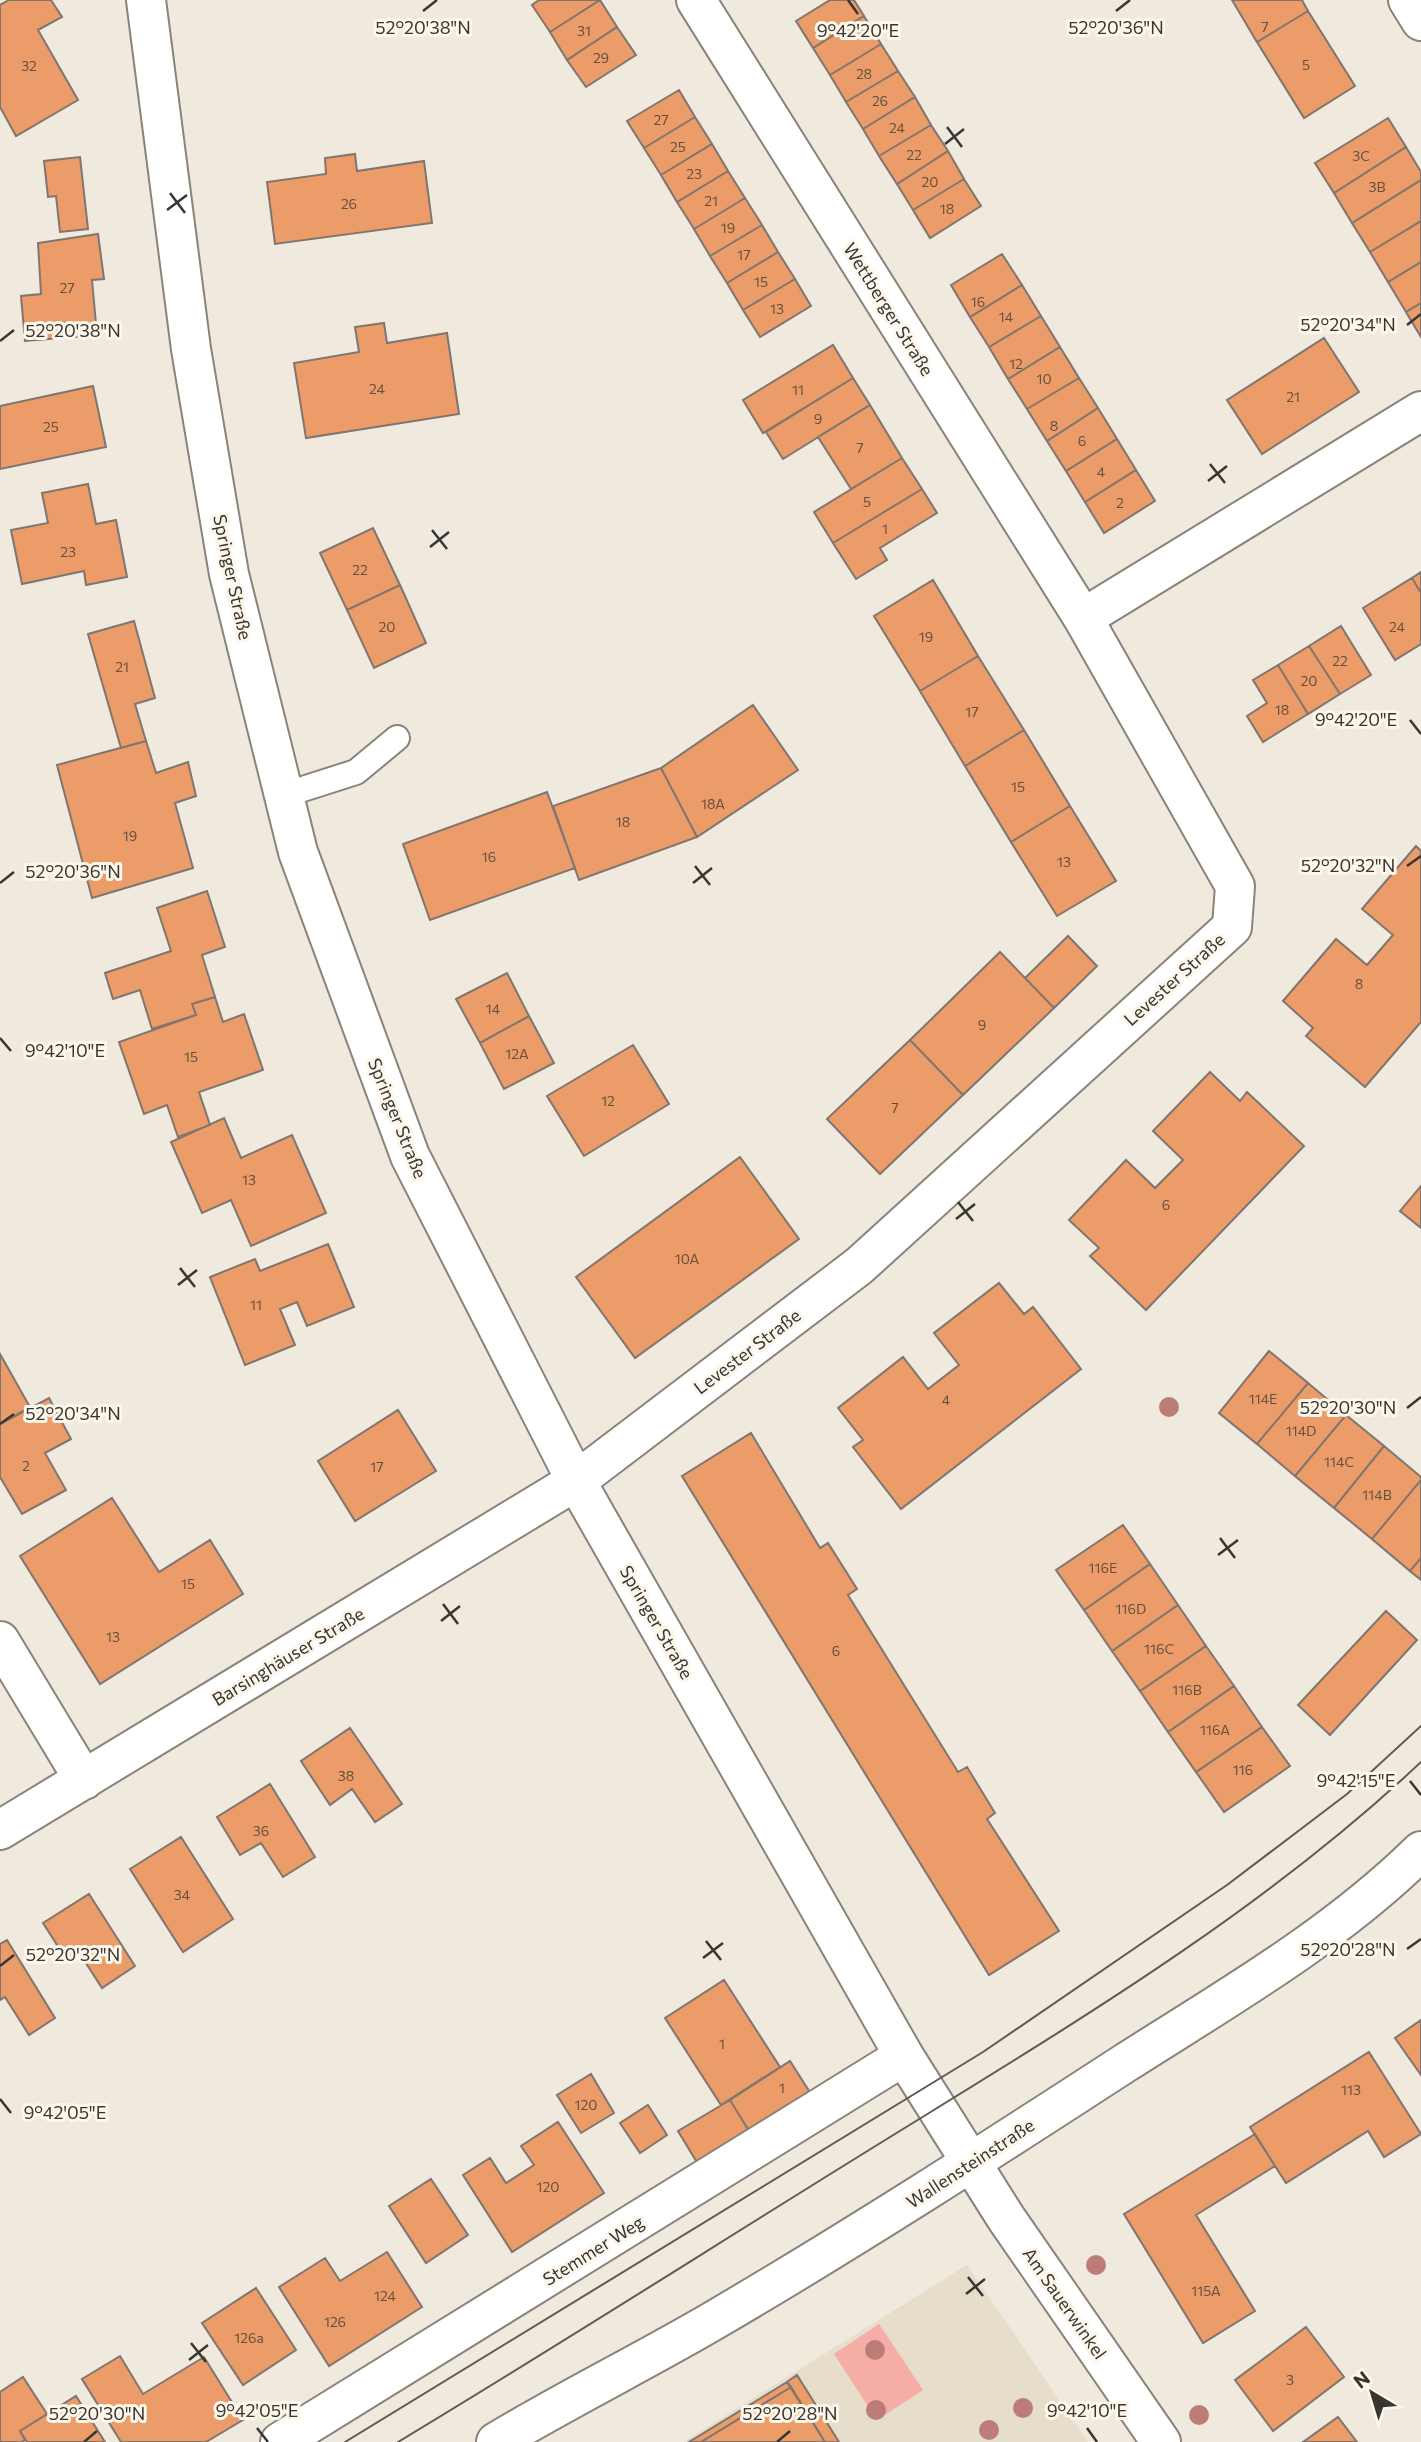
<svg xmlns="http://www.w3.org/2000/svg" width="1421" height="2442" font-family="Commissioner,sans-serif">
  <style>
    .built { fill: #e6ddcb }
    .green { fill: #f6ada6 }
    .building { fill: #eb9c68; stroke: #80756f; stroke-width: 2 }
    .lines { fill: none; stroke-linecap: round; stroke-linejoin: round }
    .service-casing { stroke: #898379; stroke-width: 28 }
    .minor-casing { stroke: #898379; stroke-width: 42 }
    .tertiary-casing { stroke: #898379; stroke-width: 42 }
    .service { stroke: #fff; stroke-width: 24 }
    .minor { stroke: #fff; stroke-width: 38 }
    .tertiary { stroke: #fff; stroke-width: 38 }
    .tram { stroke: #5e5a55; stroke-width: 2 }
    .tree { fill: #bc7d78 }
    .ticks { fill: none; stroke: #393632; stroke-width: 2.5 }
    .labels { text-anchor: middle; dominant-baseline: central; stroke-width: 6; stroke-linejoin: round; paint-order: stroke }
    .number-label { font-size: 14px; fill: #665040 }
    .street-label { font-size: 18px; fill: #393632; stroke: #fcf6eb }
    .ticks-label { font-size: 18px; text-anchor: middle; fill: #393632; stroke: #fcf6eb; stroke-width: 6; stroke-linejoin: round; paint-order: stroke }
  </style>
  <rect width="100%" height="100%" fill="#efe9de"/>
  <!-- built -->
  <path class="built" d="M 967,2265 L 1088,2442 L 683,2442 Z"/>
  <!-- green -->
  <path class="green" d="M 879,2324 L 923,2390 L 877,2420 L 834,2354 Z"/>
  <!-- building -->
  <path class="building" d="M 9,0 L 51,0 L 62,17 L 38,30 L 78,100 L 16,136 L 0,107 L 0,5 Z
    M 539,0 L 600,0 L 550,32 L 532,5 Z
    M 600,0 L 617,27 L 567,60 L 550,32 Z
    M 830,0 L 854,0 L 864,16 L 813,48 L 796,21 Z
    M 1232,0 L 1302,0 L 1308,11 L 1257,42 Z
    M 1308,11 L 1355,86 L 1304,118 L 1257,42 Z
    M 864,16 L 881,44 L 830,75 L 813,48 Z
    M 617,27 L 636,55 L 586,87 L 567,60 Z
    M 881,44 L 898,71 L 846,102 L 830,75 Z
    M 898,71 L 915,97 L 863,129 L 846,102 Z
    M 679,90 L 695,117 L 644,148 L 627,121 Z
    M 915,97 L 931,125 L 879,156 L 863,129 Z
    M 695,117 L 712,144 L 661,175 L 644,148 Z
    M 1388,118 L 1406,147 L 1334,193 L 1315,163 Z
    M 931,125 L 948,151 L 897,184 L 879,156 Z
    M 712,144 L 728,171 L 677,202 L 661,175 Z
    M 1406,147 L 1421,172 L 1421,180 L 1352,223 L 1334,193 Z
    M 948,151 L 964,179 L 913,210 L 897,184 Z
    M 355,154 L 357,171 L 424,161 L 432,223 L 275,244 L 267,182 L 326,174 L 325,158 Z
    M 80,157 L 88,229 L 60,232 L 56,196 L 48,197 L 44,161 Z
    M 728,171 L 745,198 L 694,229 L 677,202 Z
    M 964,179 L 981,206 L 930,238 L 913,210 Z
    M 1421,180 L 1421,221 L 1370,252 L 1352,223 Z
    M 745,198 L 762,225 L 710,256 L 694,229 Z
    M 1421,221 L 1421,262 L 1388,282 L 1370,252 Z
    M 762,225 L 778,252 L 727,283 L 710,256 Z
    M 98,234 L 104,279 L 92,280 L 97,335 L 25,341 L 21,296 L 41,294 L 38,243 Z
    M 778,252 L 795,279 L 743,310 L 727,283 Z
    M 1002,254 L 1022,285 L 970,317 L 951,285 Z
    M 1421,262 L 1421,303 L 1406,312 L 1388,282 Z
    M 795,279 L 811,306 L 760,337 L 743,310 Z
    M 1022,285 L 1041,316 L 989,347 L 970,317 Z
    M 1421,303 L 1421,337 L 1406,312 Z
    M 1041,316 L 1060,347 L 1008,379 L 989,347 Z
    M 384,323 L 387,343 L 447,333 L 459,414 L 306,438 L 294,363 L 359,352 L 355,327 Z
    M 1324,338 L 1359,392 L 1262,454 L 1227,400 Z
    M 833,345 L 853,378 L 763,433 L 743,400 Z
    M 1060,347 L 1079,378 L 1027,409 L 1008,379 Z
    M 853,378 L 870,405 L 783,459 L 766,432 Z
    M 1079,378 L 1098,408 L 1047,441 L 1027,409 Z
    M 93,386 L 106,447 L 0,469 L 0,406 Z
    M 870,405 L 902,458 L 851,489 L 818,437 Z
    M 1098,408 L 1117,439 L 1066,471 L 1047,441 Z
    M 1117,439 L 1136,470 L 1085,502 L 1066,471 Z
    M 902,458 L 922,489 L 833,543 L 814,512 Z
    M 1136,470 L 1155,501 L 1104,533 L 1085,502 Z
    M 88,484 L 96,524 L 116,520 L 127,577 L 86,585 L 84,571 L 22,584 L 11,530 L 48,523 L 42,493 Z
    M 922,489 L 937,513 L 880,548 L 887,560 L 856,579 L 833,543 Z
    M 373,528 L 400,585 L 347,610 L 320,553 Z
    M 1421,572 L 1421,593 L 1412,578 Z
    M 1412,578 L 1421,593 L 1421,644 L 1395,660 L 1363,608 Z
    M 933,580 L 978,656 L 920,691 L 874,616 Z
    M 400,585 L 426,643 L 374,668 L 347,610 Z
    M 134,621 L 155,698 L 135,704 L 146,741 L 121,748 L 88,634 Z
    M 1341,626 L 1371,675 L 1340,694 L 1309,646 Z
    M 1309,646 L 1340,694 L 1308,714 L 1278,665 Z
    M 978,656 L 1024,730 L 965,766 L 920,691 Z
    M 1278,665 L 1308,714 L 1263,742 L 1247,716 L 1267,703 L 1253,680 Z
    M 753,705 L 798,770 L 697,837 L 661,768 Z
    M 1024,730 L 1070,806 L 1011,842 L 965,766 Z
    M 146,741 L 156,773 L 188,762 L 196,796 L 175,803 L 193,868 L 92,898 L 57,765 Z
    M 661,768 L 697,837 L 579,880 L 553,806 Z
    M 547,792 L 575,868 L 430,920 L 403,844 Z
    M 1070,806 L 1116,881 L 1057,916 L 1011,842 Z
    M 1416,846 L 1421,851 L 1421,1022 L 1365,1087 L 1306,1036 L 1313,1028 L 1283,1001 L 1336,939 L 1367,965 L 1393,935 L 1362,909 Z
    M 207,891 L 225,947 L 202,955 L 215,997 L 192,1004 L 196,1015 L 152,1029 L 140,990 L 113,999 L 105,973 L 171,951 L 157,908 Z
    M 1068,936 L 1097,966 L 1054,1008 L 1025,978 Z
    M 1000,952 L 1054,1008 L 963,1095 L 910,1040 Z
    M 507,973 L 529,1016 L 480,1043 L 456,999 Z
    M 215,997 L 223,1022 L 244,1014 L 263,1070 L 199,1092 L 210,1125 L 178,1137 L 167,1105 L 144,1114 L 119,1042 L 196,1015 L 192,1004 Z
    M 529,1016 L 554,1063 L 504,1089 L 480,1043 Z
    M 910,1040 L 963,1095 L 880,1174 L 827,1119 Z
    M 633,1045 L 669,1104 L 584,1156 L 547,1096 Z
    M 1210,1072 L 1240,1101 L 1247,1092 L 1304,1146 L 1146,1310 L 1090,1256 L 1099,1248 L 1069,1220 L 1126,1160 L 1155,1188 L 1183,1160 L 1153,1131 Z
    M 224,1118 L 241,1158 L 292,1135 L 326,1213 L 251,1246 L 231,1200 L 202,1213 L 171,1142 Z
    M 740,1157 L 799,1239 L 635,1358 L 576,1277 Z
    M 1421,1186 L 1421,1228 L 1400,1211 Z
    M 328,1244 L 354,1307 L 307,1326 L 297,1302 L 280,1309 L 295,1345 L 245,1365 L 210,1277 L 255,1259 L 260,1271 Z
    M 999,1283 L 1024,1314 L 1033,1307 L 1081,1369 L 901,1509 L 853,1447 L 863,1440 L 838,1408 L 903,1357 L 928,1389 L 959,1365 L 934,1333 Z
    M 1269,1351 L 1308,1383 L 1257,1444 L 1219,1413 Z
    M 0,1354 L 30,1407 L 0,1424 Z
    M 1308,1383 L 1346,1415 L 1295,1476 L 1257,1444 Z
    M 49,1398 L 71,1439 L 45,1453 L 66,1490 L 22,1514 L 0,1477 L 0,1424 Z
    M 398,1410 L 436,1471 L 355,1521 L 318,1461 Z
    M 1346,1415 L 1384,1446 L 1334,1508 L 1295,1476 Z
    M 751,1433 L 820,1548 L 828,1543 L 857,1589 L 848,1595 L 958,1772 L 967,1767 L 995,1813 L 987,1819 L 1059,1931 L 989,1975 L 682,1476 Z
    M 1384,1446 L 1421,1477 L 1421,1480 L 1372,1539 L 1334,1508 Z
    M 1421,1480 L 1421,1558 L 1410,1571 L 1372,1539 Z
    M 112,1498 L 159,1572 L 210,1540 L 243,1594 L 100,1684 L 20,1556 Z
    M 1123,1525 L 1150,1564 L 1084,1610 L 1056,1570 Z
    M 1421,1558 L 1421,1580 L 1410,1571 Z
    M 1150,1564 L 1178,1605 L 1112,1651 L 1084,1610 Z
    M 1178,1605 L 1206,1646 L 1140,1691 L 1112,1651 Z
    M 1386,1611 L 1417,1640 L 1330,1735 L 1298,1705 Z
    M 1206,1646 L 1234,1686 L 1168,1732 L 1140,1691 Z
    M 1234,1686 L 1262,1727 L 1196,1772 L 1168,1732 Z
    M 1262,1727 L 1290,1766 L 1224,1812 L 1196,1772 Z
    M 350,1728 L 402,1804 L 375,1822 L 352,1789 L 330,1805 L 301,1761 Z
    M 270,1784 L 315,1857 L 283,1877 L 261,1843 L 240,1855 L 217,1817 Z
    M 181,1837 L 233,1919 L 183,1952 L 130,1869 Z
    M 89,1894 L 135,1966 L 102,1988 L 80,1954 L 68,1962 L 43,1923 Z
    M 7,1940 L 55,2018 L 29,2035 L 5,1997 L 0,2000 L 0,1944 Z
    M 724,1980 L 780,2067 L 721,2105 L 665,2018 Z
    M 1421,2020 L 1421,2075 L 1395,2038 Z
    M 1369,2052 L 1421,2134 L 1384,2157 L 1368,2131 L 1286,2183 L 1250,2127 Z
    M 790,2061 L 811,2094 L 749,2131 L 730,2100 Z
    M 591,2074 L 614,2113 L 581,2133 L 557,2095 Z
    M 730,2100 L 749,2131 L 698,2164 L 678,2131 Z
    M 648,2105 L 667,2135 L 640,2153 L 620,2123 Z
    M 558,2122 L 604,2193 L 512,2252 L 463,2175 L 490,2158 L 506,2183 L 534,2165 L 521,2146 Z
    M 1255,2134 L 1275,2166 L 1196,2215 L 1255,2311 L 1203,2343 L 1124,2214 Z
    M 431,2179 L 468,2235 L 426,2263 L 389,2206 Z
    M 387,2252 L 422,2307 L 329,2366 L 279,2287 L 325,2258 L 340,2281 Z
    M 256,2288 L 296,2350 L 243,2385 L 202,2323 Z
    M 1306,2327 L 1344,2377 L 1273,2431 L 1235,2380 Z
    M 120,2356 L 143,2394 L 204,2357 L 243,2420 L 206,2442 L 121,2442 L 82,2379 Z
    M 797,2375 L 839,2442 L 825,2442 L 787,2382 Z
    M 23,2377 L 47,2414 L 20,2431 L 25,2440 L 22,2442 L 0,2442 L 0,2392 Z
    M 787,2382 L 791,2387 L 701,2442 L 689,2442 Z
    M 791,2387 L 825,2442 L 701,2442 Z
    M 76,2396 L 105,2442 L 27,2442 L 20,2431 Z
    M 1338,2417 L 1357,2442 L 1303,2442 Z"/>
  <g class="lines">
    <defs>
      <path id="service" d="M 284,795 L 356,772 L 397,738"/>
      <path id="minor" d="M 146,0 L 191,349 L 229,574 L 298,852 L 410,1156 L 576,1481 L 904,2056 L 1006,2218 L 1161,2442
        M 1408,0 L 1421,21
        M 1083,618 L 1421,411
        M 0,1641 L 84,1780
        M 0,1830 L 576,1481 L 859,1266 L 1232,927 L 1235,886 L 1083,618 L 696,0
        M 280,2442 L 904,2056"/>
      <path id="tertiary" d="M 496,2442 C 569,2398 645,2361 718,2318 C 856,2237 991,2150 1125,2063 C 1227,1998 1335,1936 1421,1851"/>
    </defs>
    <!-- service casing -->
    <use href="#service" class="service-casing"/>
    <!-- minor casing -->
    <use href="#minor" class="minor-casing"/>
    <!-- tertiary casing -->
    <use href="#tertiary" class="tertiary-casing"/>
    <!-- service -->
    <use href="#service" class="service"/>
    <!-- minor -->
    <use href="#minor" class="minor"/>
    <!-- tertiary -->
    <use href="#tertiary" class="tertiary"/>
    <!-- tram -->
    <path class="tram" d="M 345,2442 L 983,2052 L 1227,1885 L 1347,1794 L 1421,1726
      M 398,2442 C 561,2344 720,2242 882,2142 C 1068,2027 1261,1913 1421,1762"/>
  </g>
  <!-- trees -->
  <g class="tree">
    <circle cx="1169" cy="1407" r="10"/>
    <circle cx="1096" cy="2265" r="10"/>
    <circle cx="875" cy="2350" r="10"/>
    <circle cx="1023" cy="2408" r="10"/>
    <circle cx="876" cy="2410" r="10"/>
    <circle cx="1199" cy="2415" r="10"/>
    <circle cx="989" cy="2430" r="10"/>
  </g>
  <!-- ticks -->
  <path class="ticks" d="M 848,0 L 858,14M 423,11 L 437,0M 1116,11 L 1130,0M 947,127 L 962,147M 945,144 L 964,129M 170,193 L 185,213M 167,210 L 187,195M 1407,325 L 1421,314M 0,341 L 14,330M 1210,464 L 1225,483M 1208,481 L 1227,466M 432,530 L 447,549M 430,547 L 449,532M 1410,720 L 1421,734M 695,866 L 710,885M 1407,866 L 1421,856M 0,883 L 14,872M 693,883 L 712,868M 0,1038 L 11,1051M 958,1202 L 973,1221M 956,1219 L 975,1204M 180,1268 L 195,1287M 178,1285 L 197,1270M 1407,1408 L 1421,1397M 0,1424 L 14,1414M 1220,1538 L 1235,1558M 1218,1555 L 1238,1540M 443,1604 L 458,1624M 441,1621 L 460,1606M 1410,1781 L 1421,1795M 706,1941 L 721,1960M 1407,1949 L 1421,1939M 703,1958 L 723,1943M 0,1966 L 14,1955M 0,2099 L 11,2113M 968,2277 L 983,2296M 966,2294 L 985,2279M 191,2343 L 206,2362M 189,2360 L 208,2345M 257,2428 L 268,2442M 1087,2428 L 1097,2442M 84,2442 L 97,2431M 777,2442 L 790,2431"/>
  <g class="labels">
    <!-- number labels -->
    <g class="number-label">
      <text x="1265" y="26">7</text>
      <text x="584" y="30">31</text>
      <text x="601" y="57">29</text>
      <text x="1306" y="64">5</text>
      <text x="29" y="65">32</text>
      <text x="864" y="73">28</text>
      <text x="880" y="100">26</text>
      <text x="661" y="119">27</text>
      <text x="897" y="127">24</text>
      <text x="678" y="146">25</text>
      <text x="914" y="154">22</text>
      <text x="1361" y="155">3C</text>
      <text x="694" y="173">23</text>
      <text x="930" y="181">20</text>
      <text x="1377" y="186">3B</text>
      <text x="711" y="200">21</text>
      <text x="349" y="203">26</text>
      <text x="947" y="208">18</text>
      <text x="728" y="227">19</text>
      <text x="744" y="254">17</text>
      <text x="761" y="281">15</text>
      <text x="67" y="287">27</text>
      <text x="978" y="301">16</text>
      <text x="777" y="308">13</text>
      <text x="1006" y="316">14</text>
      <text x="1016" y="363">12</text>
      <text x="1044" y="378">10</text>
      <text x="377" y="388">24</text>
      <text x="798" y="389">11</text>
      <text x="1293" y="396">21</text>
      <text x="818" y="418">9</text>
      <text x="1054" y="425">8</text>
      <text x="51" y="426">25</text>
      <text x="1082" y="440">6</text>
      <text x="860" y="447">7</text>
      <text x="1101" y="471">4</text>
      <text x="867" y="501">5</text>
      <text x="1120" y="502">2</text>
      <text x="885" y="528">1</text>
      <text x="68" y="551">23</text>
      <text x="360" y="569">22</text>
      <text x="387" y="626">20</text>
      <text x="1397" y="626">24</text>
      <text x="926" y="636">19</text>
      <text x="1340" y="660">22</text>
      <text x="122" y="666">21</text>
      <text x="1309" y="680">20</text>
      <text x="1282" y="709">18</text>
      <text x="972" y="711">17</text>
      <text x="1018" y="786">15</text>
      <text x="713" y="803">18A</text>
      <text x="623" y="821">18</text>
      <text x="130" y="835">19</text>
      <text x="489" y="856">16</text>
      <text x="1064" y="861">13</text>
      <text x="1359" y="983">8</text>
      <text x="493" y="1008">14</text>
      <text x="982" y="1024">9</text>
      <text x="517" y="1053">12A</text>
      <text x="191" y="1056">15</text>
      <text x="608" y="1100">12</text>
      <text x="895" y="1107">7</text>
      <text x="249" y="1179">13</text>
      <text x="1166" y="1204">6</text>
      <text x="687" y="1258">10A</text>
      <text x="256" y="1304">11</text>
      <text x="1263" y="1398">114E</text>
      <text x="946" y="1399">4</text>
      <text x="1301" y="1430">114D</text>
      <text x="1339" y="1461">114C</text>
      <text x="26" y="1465">2</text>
      <text x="377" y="1466">17</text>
      <text x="1377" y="1494">114B</text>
      <text x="1103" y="1567">116E</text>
      <text x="188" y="1583">15</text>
      <text x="1131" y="1608">116D</text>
      <text x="113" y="1636">13</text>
      <text x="1159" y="1648">116C</text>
      <text x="836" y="1650">6</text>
      <text x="1187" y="1689">116B</text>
      <text x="1215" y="1729">116A</text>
      <text x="1243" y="1769">116</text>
      <text x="346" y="1775">38</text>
      <text x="261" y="1830">36</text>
      <text x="182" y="1894">34</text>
      <text x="722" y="2043">1</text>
      <text x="782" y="2087">1</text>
      <text x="1351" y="2089">113</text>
      <text x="586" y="2104">120</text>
      <text x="548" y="2186">120</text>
      <text x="1206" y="2290">115A</text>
      <text x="385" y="2295">124</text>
      <text x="335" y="2321">126</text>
      <text x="249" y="2337">126a</text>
      <text x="1290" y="2379">3</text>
    </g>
    <!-- street labels -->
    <g class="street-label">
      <text transform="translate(889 309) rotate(58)">Wettberger Straße</text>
      <text transform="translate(233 577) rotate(78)">Springer Straße</text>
      <text transform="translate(1174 979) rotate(-42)">Levester Straße</text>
      <text transform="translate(398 1118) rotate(68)">Springer Straße</text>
      <text transform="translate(747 1351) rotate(-37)">Levester Straße</text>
      <text transform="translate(657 1622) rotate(60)">Springer Straße</text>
      <text transform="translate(288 1656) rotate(-31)">Barsinghäuser Straße</text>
      <text transform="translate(970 2163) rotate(-33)">Wallensteinstraße</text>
      <text transform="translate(593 2250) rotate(-32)">Stemmer Weg</text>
      <text transform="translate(1065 2303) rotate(55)">Am Sauerwinkel</text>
    </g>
  </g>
  <g class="ticks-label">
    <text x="423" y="34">52°20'38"N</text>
    <text x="1116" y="34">52°20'36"N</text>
    <text x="858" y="37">9°42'20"E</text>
    <text x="1348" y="331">52°20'34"N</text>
    <text x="73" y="337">52°20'38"N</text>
    <text x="1356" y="726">9°42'20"E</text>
    <text x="1348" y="872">52°20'32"N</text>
    <text x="73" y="878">52°20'36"N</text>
    <text x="65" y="1057">9°42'10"E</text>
    <text x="1348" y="1414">52°20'30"N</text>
    <text x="73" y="1420">52°20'34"N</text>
    <text x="1356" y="1787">9°42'15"E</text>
    <text x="1348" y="1956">52°20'28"N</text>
    <text x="73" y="1961">52°20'32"N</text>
    <text x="65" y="2119">9°42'05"E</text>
    <text x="257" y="2417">9°42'05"E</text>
    <text x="1087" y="2417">9°42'10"E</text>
    <text x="97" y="2420">52°20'30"N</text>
    <text x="790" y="2420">52°20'28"N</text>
  </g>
  <!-- north arrow -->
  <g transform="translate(1372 2393) rotate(322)" stroke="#fcf6eb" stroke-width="5" paint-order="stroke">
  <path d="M0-5L12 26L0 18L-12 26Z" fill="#393632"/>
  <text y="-10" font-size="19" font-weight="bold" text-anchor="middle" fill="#393632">N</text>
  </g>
</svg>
